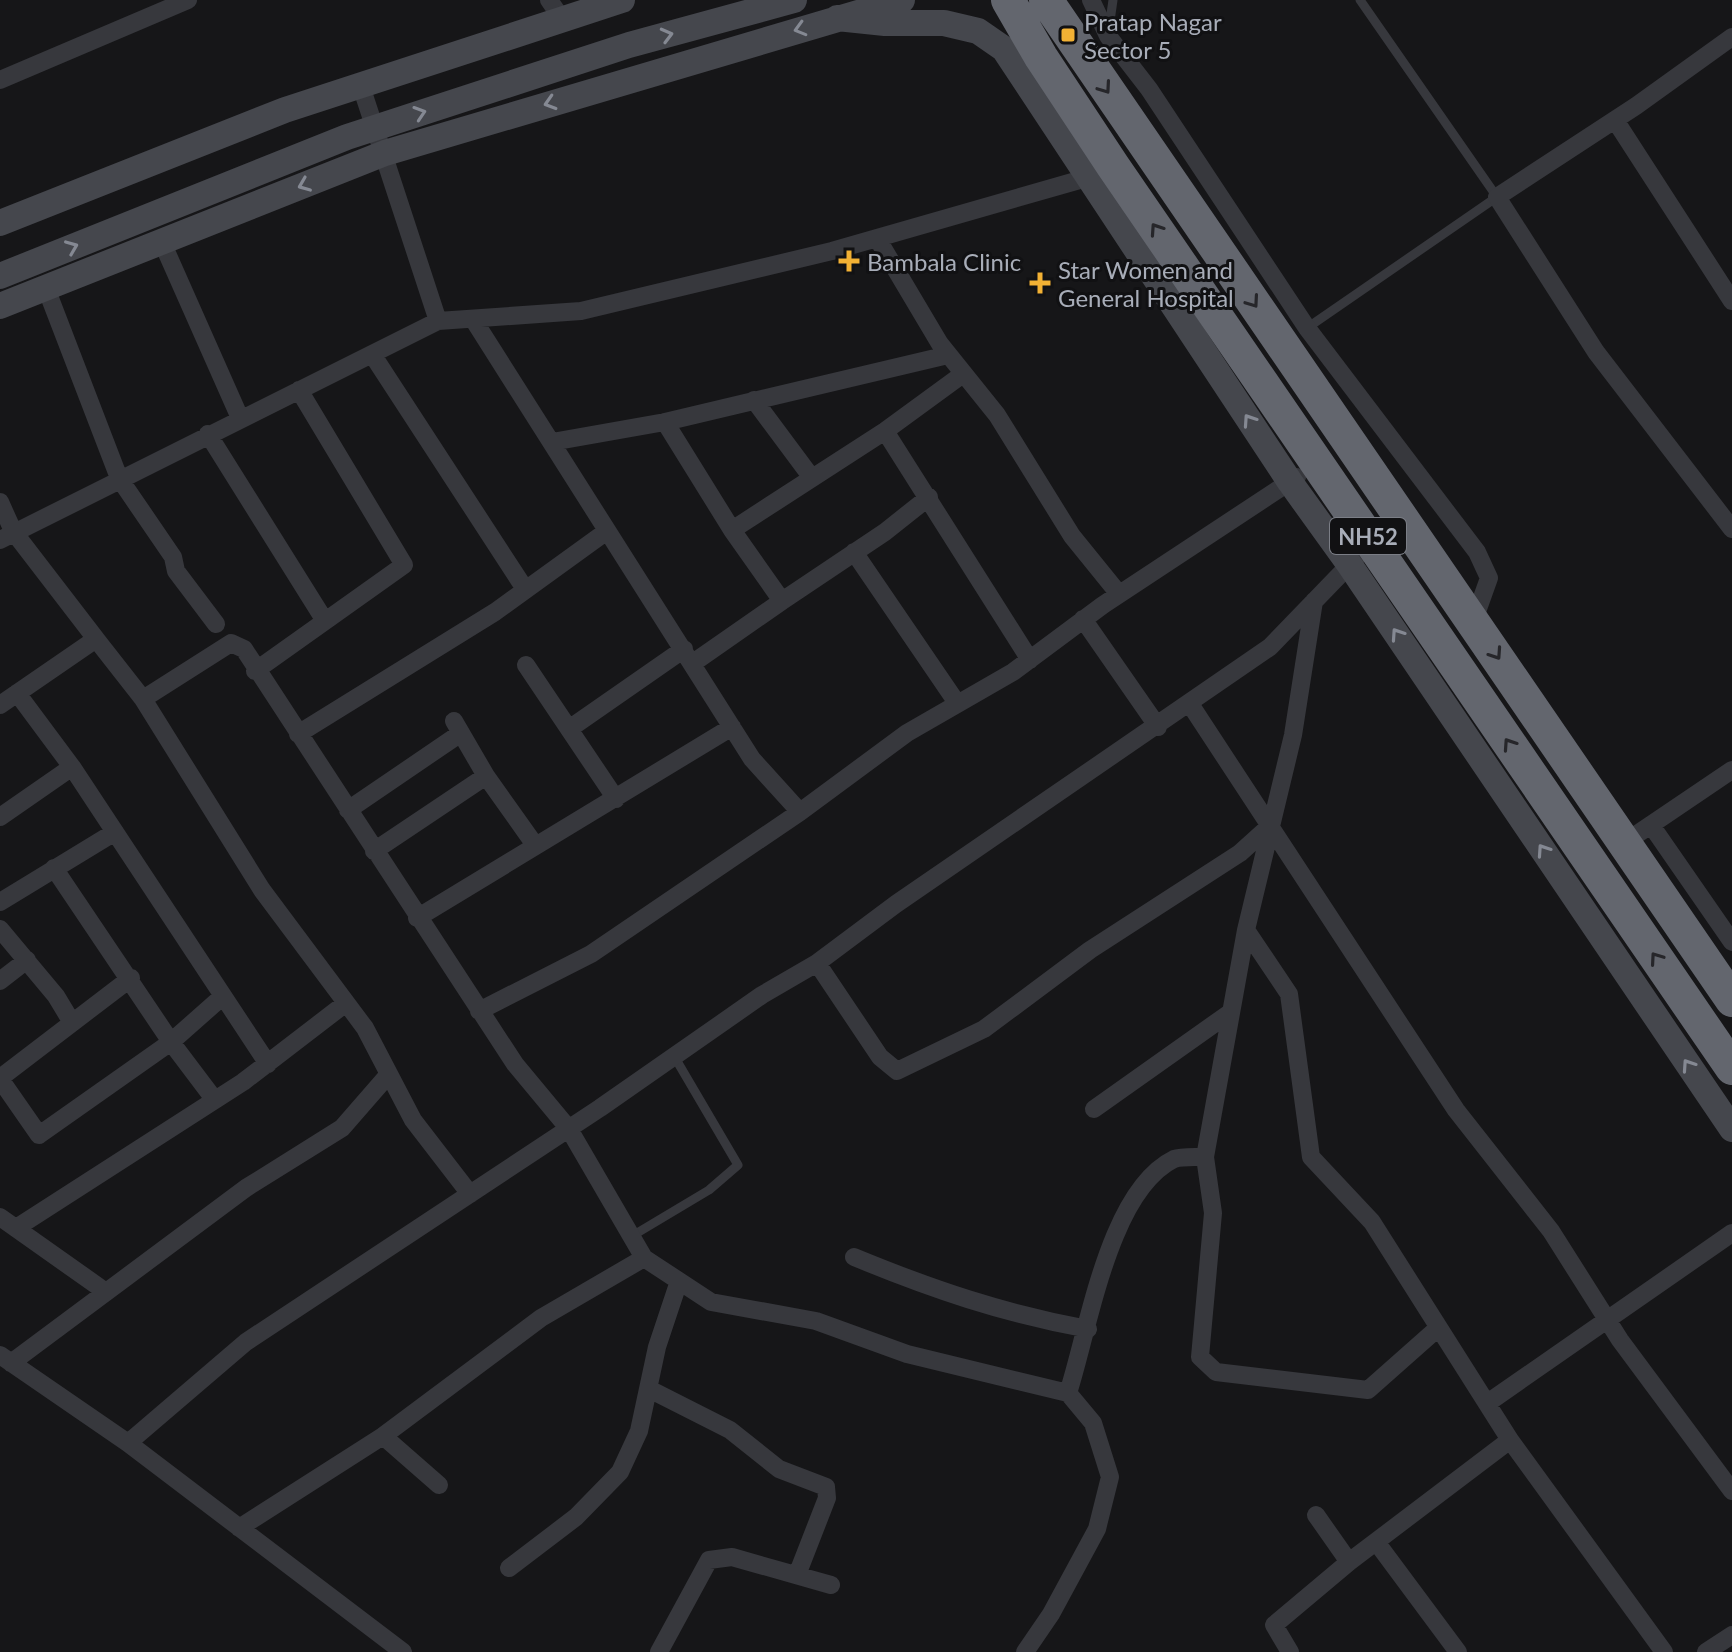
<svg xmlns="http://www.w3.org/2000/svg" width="1732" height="1652" font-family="Lato,sans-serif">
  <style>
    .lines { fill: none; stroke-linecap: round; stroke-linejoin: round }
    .lane { stroke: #37383d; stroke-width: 9 }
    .street { stroke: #37383d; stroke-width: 18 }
    .secondary { stroke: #45474d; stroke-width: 26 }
    .highway { stroke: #63666e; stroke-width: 34 }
    .oneway { stroke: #858993 }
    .oneway2 { stroke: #26262a }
    .poi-dot { fill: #f2b134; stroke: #111113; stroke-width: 3 }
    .labels { text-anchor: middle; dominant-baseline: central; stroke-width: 6; stroke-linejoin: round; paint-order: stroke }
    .shield { fill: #111113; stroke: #7b7e86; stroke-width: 2 }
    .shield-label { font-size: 22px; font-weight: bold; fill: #a8adb8 }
    .poi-label { font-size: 24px; fill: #a8adb8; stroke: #111113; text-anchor: start }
  </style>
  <rect width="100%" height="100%" fill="#161618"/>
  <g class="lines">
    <!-- lane -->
    <path class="lane" d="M 1109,28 L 1113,0
      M 1307,328 L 1497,197 L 1360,0
      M 632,1236 L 709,1190 L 738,1165 L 674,1056"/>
    <!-- street -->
    <path class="street" d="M 549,0 L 562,19
      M 1091,0 L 1108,36 L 1149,89 L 1307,328 L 1477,552 L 1489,578 L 1474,620
      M 1732,37 L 1636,106 L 1497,197 L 1596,352 L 1732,529
      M 0,80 L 188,0
      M 361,86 L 438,321 L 581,311 L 832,251 L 1097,175
      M 1615,120 L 1732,301
      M 877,238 L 940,344 L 997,415 L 1072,536 L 1119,594
      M 162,242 L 240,418
      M 46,288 L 119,478 L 173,557 L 176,571 L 216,624
      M 473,319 L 752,759 L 800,812 L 907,733 L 1013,672 L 1103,605 L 1297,477
      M 372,354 L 525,589
      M 754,400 L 812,478
      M 665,422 L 732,530 L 782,601 L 885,532 L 929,497
      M 885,431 L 1030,660
      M 208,434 L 325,621
      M 552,442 L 665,422 L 948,355
      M 0,502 L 13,531 L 96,639
      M 732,530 L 885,431 L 963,374
      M 0,540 L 438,321
      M 854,552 L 957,703
      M 1314,601 L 1293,735 L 1246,930 L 1205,1157 L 1213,1213 L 1200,1357 L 1216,1372 L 1368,1390 L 1438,1328
      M 1083,619 L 1158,727
      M 693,663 L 782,601
      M 526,665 L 616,799
      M 255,671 L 404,565 L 299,390
      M 17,693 L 72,767 L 268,1064
      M 143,699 L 231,643 L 244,649 L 515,1064 L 569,1129 L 644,1258 L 541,1318 L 383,1436 L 239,1528
      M 1190,704 L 1456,1110 L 1551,1231 L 1620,1340 L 1732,1491
      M 0,705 L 96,639 L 143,699 L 262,890 L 365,1028 L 413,1120 L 470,1194
      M 454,721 L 486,776
      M 569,729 L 684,649
      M 298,734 L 495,612 L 607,531
      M 348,810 L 461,733
      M 0,817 L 72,767
      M 1651,825 L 1732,942
      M 1624,843 L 1732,770
      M 374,851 L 486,776 L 535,845
      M 54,868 L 171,1042 L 214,1099
      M 0,902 L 115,832
      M 417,918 L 732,727
      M 0,929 L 56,996 L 71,1021
      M 1246,930 L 1289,994 L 1311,1157 L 1372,1222 L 1510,1440 L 1664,1652
      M 817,963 L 880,1057 L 897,1071 L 984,1029 L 1090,950 L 1240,853 L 1271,825
      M 0,981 L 27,960
      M 479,1011 L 591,954 L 800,812
      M 0,1078 L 131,978
      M 0,1079 L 39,1135 L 171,1042 L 223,996
      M 1094,1109 L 1231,1012
      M 0,1217 L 106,1292
      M 16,1228 L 243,1082 L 346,1003
      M 854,1257 C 934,1290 1002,1313 1088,1329
      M 644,1258 L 711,1302 L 816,1321 L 907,1354 L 1068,1393 L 1093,1423 L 1110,1477 L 1097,1529 L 1051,1614 L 1025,1652
      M 0,1355 L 128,1443 L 403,1652
      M 11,1363 L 246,1188 L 342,1128 L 389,1074
      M 649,1389 L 730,1430 L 779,1469 L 826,1487 L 827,1498 L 797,1575
      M 1068,1393 C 1089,1328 1109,1191 1174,1159 C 1182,1156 1196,1157 1205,1157
      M 1489,1402 L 1732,1233
      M 383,1436 L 439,1485
      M 128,1443 L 246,1342 L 600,1108 L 762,995 L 817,963 L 896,904 L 1270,647 L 1356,558
      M 1377,1543 L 1458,1652
      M 1349,1562 L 1510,1440
      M 509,1568 L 576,1517 L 620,1472 L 639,1431 L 657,1347 L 679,1281
      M 659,1652 L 709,1560 L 732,1557 L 831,1585
      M 1290,1652 L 1274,1625 L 1349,1562 L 1316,1515
      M 1706,1652 L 1732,1635"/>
    <!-- secondary -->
    <path class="secondary" d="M 837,18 L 885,23 L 944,23 L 978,31 L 1004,49 L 1290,482 L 1349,564 L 1732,1129
      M 0,223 L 285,110 L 622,0
      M 0,276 L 347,137 L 629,45 L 794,0
      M 0,306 L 385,153 L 902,0"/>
    <!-- highway -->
    <path class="highway" d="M 1008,0 L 1041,57 L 1113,166 L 1732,1068
      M 1046,0 L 1732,1000"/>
  </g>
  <!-- one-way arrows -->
  <defs><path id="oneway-chevron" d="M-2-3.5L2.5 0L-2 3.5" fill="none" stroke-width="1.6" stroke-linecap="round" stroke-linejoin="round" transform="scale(2)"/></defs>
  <g class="oneway">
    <use href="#oneway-chevron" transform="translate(800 29) rotate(164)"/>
    <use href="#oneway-chevron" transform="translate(667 35) rotate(-15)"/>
    <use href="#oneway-chevron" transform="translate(550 103) rotate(163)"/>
    <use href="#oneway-chevron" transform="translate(420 113) rotate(-18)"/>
    <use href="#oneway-chevron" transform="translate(304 185) rotate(158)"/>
    <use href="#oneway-chevron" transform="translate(72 247) rotate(-22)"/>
    <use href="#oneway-chevron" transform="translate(1249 420) rotate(-124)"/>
    <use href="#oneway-chevron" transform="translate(1397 634) rotate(-124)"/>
    <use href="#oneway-chevron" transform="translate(1543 850) rotate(-124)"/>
    <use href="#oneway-chevron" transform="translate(1688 1065) rotate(-124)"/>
  </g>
  <g class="oneway2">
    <use href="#oneway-chevron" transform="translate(1105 88) rotate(55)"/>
    <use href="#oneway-chevron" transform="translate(1156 229) rotate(-124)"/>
    <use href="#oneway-chevron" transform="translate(1253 302) rotate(55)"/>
    <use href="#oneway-chevron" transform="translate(1496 654) rotate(56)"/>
    <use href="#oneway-chevron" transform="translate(1509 744) rotate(-124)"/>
    <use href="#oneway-chevron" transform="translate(1656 958) rotate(-125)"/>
  </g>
  <!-- markers -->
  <g class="poi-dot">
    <rect x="1060" y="27" width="16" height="16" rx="4"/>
    <path d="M845 249h8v8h8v8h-8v8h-8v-8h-8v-8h8z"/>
    <path d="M1036 271h8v8h8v8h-8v8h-8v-8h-8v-8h8z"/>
  </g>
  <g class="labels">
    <!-- shield labels -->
    <rect class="shield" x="1330" y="518" width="76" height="36" rx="6"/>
    <g class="shield-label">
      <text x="1368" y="536">NH52</text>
    </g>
    <!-- poi labels -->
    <g class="poi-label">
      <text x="1084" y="21">Pratap Nagar<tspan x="1084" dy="28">Sector 5</tspan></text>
      <text x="867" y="261">Bambala Clinic</text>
      <text x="1058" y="269">Star Women and<tspan x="1058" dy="28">General Hospital</tspan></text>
    </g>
  </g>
</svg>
